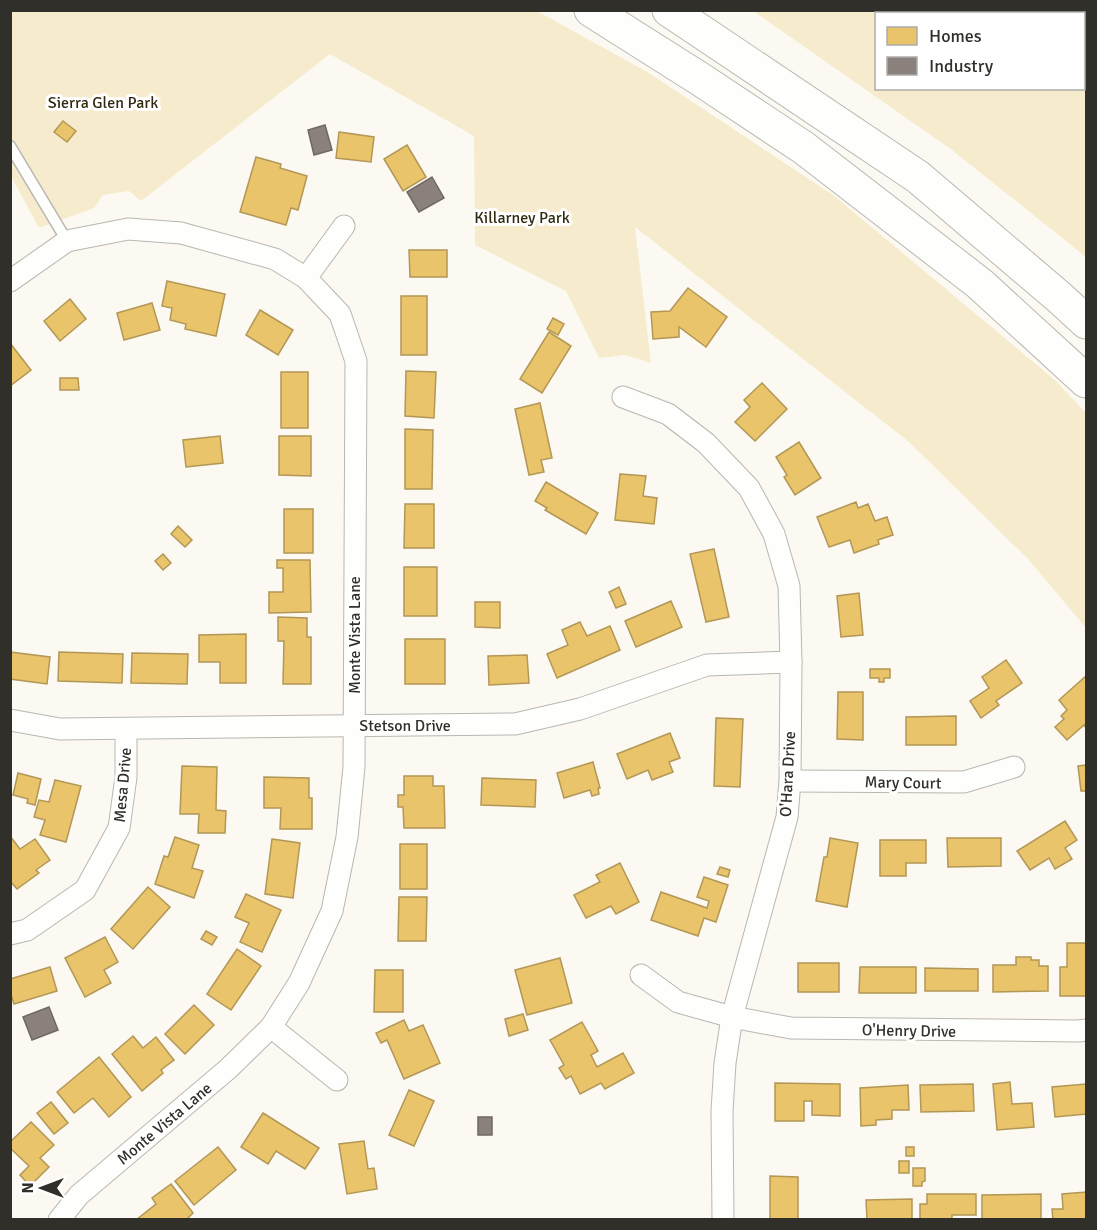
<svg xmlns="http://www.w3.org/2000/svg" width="1097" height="1230" viewBox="0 0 1097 1230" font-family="Signika,sans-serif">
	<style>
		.green { fill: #f6eccd }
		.homes { fill: #e9c46a; stroke: #b29756; stroke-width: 1.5 }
		.industry { fill: #8a817c; stroke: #6f6863; stroke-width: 1.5 }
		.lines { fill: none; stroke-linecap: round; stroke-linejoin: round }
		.service-casing { stroke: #b8b7b1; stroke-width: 13 }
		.minor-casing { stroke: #b8b7b1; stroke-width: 23 }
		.motorway-casing { stroke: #b8b7b1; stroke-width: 35 }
		.service { stroke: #fefefd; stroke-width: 10 }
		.minor { stroke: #fefefd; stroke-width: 21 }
		.motorway { stroke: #fefefd; stroke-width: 33 }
		.labels { text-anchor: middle; stroke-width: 6; stroke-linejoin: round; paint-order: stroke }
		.park-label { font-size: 16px; fill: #302910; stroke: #fff }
		.street-label { font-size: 16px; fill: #312f29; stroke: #fff }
	</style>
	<rect width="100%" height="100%" fill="#fbf9f1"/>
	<g class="green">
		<polygon points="10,11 537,11 649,73 833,195 1056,381 1086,413 1086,628 1029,560 909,442 635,227 651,363 625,355 599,358 566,291 475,245 474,136 330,54 141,201 129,191 103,195 94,208 39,228 11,176"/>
		<polygon points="753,11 1004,11 1008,13 876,14 876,88 1084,88 1084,76 1086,78 1086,257 952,150"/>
	</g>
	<g class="homes">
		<polygon points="63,121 76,131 67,142 54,132"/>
		<polygon points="339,132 374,137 371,162 336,158"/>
		<polygon points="407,145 426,177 403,191 384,159"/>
		<polygon points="256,157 281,164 280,168 307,176 298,210 291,208 286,225 240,212"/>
		<polygon points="409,250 447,250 447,277 410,277"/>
		<polygon points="167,281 225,294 216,336 185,329 186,324 170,320 172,308 162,306"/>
		<polygon points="688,288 727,317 706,347 679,327 679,337 653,339 651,312 670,311"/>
		<rect x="401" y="296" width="26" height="59"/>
		<polygon points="70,299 86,319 60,341 44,321"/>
		<polygon points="152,303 160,330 124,340 117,313"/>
		<polygon points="260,310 293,330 278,355 246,335"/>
		<polygon points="553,318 564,324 558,335 547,329"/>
		<polygon points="549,332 571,346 542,393 520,379"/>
		<polygon points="10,343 31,370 10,386"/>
		<polygon points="406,371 436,372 434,418 405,416"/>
		<rect x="281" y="372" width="27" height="56"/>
		<polygon points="60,378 78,378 79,390 60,390"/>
		<polygon points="762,383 787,409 755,441 735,422 750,407 744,400"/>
		<polygon points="540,403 552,458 541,460 544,472 529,475 515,409"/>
		<polygon points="405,429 433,430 432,489 405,489"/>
		<polygon points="220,436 223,463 186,467 183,440"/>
		<polygon points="279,436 311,436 311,476 279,475"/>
		<polygon points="799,442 821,478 795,495 784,477 787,475 776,457"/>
		<polygon points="620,474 646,476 643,496 657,498 654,524 615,520"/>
		<polygon points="546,482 598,513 586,534 545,510 547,508 535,501"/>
		<polygon points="856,502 858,508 868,504 875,521 887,517 893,535 878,540 879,544 854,553 850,540 829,547 817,517"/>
		<polygon points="405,504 434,504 434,548 404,548"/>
		<rect x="284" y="509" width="29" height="44"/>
		<polygon points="178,526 192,540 185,547 171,534"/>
		<polygon points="714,549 729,617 706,622 690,554"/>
		<polygon points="163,554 171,563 163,570 155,561"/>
		<polygon points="277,560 310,560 311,612 269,613 269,592 283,592 283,568 277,568"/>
		<rect x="404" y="567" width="33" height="49"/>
		<polygon points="619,587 626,604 616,608 609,592"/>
		<polygon points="859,593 863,635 841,637 837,596"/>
		<polygon points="671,601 682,627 636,647 625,621"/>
		<polygon points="475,602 500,602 500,628 475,627"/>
		<polygon points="278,617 307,618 307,637 311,637 311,684 283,684 284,641 278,641"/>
		<polygon points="580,622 587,636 610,626 620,650 557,678 547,654 568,645 562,630"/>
		<polygon points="246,634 246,683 220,683 220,662 199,662 199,635"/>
		<rect x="405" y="639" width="40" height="45"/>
		<polygon points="10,652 50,657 47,684 10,679"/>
		<polygon points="59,652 123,654 122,683 58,681"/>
		<polygon points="132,653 188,654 187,684 131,683"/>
		<polygon points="527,655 529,683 489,685 488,656"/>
		<polygon points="1006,660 1022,683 996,701 999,705 981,718 970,701 989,688 982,677"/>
		<polygon points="870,669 890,669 890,678 884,678 884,682 879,682 879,678 870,678"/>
		<polygon points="1086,676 1086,728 1084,725 1067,740 1055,727 1064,719 1061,716 1067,710 1059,700"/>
		<polygon points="838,692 863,692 863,740 837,739"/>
		<polygon points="956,716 956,745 906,745 906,717"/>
		<polygon points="716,718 743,719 740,787 714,786"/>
		<polygon points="670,733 680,758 669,762 673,772 652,780 648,770 627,779 617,754"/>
		<polygon points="593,762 600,788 598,788 599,794 592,796 590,790 564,798 557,773"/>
		<polygon points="1086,765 1086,791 1081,791 1078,766"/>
		<polygon points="182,766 217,767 216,810 226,811 225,833 198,833 199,814 180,814"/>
		<polygon points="18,773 41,779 35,805 27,803 28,799 13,795"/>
		<polygon points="404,776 433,776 433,786 444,786 445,828 404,828 403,807 398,807 398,795 404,795"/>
		<polygon points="264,777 309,778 309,798 312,798 312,829 280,829 281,808 264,808"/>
		<polygon points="482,778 536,780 535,807 481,805"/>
		<polygon points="55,780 81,786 66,842 40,835 45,820 34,817 39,800 49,802"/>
		<polygon points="1065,821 1077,840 1065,848 1072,859 1055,869 1049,858 1030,870 1017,851"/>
		<polygon points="10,836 20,849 35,839 50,860 36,870 39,873 17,889 10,881"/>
		<polygon points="175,837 199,845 192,868 203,871 194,898 155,884 164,856 168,857"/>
		<polygon points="830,838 858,843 847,907 816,901 824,857 827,857"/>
		<polygon points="947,838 1001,838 1001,866 948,867"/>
		<polygon points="272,839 300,843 293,898 265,894"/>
		<polygon points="880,840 926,840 926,863 906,863 906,876 880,876"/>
		<rect x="400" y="844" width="27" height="45"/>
		<polygon points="620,863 639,902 616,914 611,906 586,918 574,895 600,882 596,875"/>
		<polygon points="720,867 730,870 728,877 717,874"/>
		<polygon points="704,877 728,885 716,922 704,918 698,936 651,920 661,892 707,908 709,901 697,897"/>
		<polygon points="148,887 170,907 133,949 111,929"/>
		<polygon points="246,894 281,910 262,952 240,942 249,923 235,917"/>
		<polygon points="399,897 427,897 426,941 398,941"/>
		<polygon points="206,931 217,937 212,945 201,939"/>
		<polygon points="105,937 118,962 104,970 111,983 85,997 65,958"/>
		<polygon points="1067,943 1086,943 1086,996 1060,996 1060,967 1067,967"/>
		<polygon points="237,949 261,966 231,1010 207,994"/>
		<polygon points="1016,957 1031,957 1031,960 1039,960 1039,966 1048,966 1048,991 993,992 993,965 1016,965"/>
		<polygon points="560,958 572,1003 527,1015 515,970"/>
		<rect x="798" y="963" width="41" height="29"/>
		<polygon points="50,967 57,991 14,1004 10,991 10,979"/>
		<polygon points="860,967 916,967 916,993 859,993"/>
		<polygon points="925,968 978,969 978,991 925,991"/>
		<polygon points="375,970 403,970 403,1012 374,1012"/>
		<polygon points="194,1005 214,1025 185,1054 165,1034"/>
		<polygon points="523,1014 528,1030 509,1036 505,1019"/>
		<polygon points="404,1020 409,1031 423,1025 440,1063 404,1079 387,1040 381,1043 376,1033"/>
		<polygon points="582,1022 598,1051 591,1055 597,1067 623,1053 634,1073 605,1089 601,1083 580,1094 571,1076 566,1079 559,1068 564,1065 550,1040"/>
		<polygon points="133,1036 143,1048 156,1037 174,1060 161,1070 163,1073 142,1091 112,1054"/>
		<polygon points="99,1057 131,1097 109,1117 93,1098 74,1113 57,1092"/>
		<polygon points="1010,1082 1012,1104 1032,1103 1034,1127 997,1130 993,1084"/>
		<polygon points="775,1083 840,1084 840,1116 812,1115 812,1101 804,1101 804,1121 775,1121"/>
		<polygon points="973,1084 974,1111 921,1112 920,1085"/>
		<polygon points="1086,1084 1086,1114 1055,1117 1052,1087"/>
		<polygon points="908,1085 909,1110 892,1110 892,1119 876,1120 876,1125 861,1126 860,1088"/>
		<polygon points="409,1090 434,1101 414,1146 389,1135"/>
		<polygon points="51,1102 68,1123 54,1134 37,1113"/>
		<polygon points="263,1113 319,1148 305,1169 276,1151 268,1164 241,1147"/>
		<polygon points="31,1122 54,1145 40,1158 49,1167 30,1186 20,1175 29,1166 10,1148 10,1142"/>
		<polygon points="364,1141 368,1169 374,1168 377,1189 347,1194 339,1144"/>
		<polygon points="218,1147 236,1170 194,1205 175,1181"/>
		<rect x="906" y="1147" width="8" height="9"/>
		<rect x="899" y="1161" width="10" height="12"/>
		<polygon points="913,1168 925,1168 925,1181 922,1182 922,1186 913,1186"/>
		<polygon points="770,1176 798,1177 798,1220 770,1220"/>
		<polygon points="171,1184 193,1213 186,1220 136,1220 156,1204 152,1198"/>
		<polygon points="1086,1192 1086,1220 1053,1220 1052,1209 1063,1209 1062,1194"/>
		<polygon points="927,1194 976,1194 976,1215 952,1215 952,1220 920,1220 920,1204 927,1204"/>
		<polygon points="1041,1194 1041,1220 982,1220 982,1195"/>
		<polygon points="912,1199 912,1220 867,1220 866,1200"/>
	</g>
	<g class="industry">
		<polygon points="325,125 332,150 314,155 308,130"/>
		<polygon points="432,177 444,198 419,212 407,192"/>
		<polygon points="49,1007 58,1030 32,1040 23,1017"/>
		<rect x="478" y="1117" width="14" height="18"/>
	</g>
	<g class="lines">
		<g class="service-casing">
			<polyline id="service" points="10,146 67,241"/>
		</g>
		<g class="minor-casing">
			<g id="minor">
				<polyline points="306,278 344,226"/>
				<polyline points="10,281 67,241 128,229 181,233 275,259 306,278 340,314 356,361 354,767 347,837 332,911 299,983 271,1027 228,1069 79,1195 59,1220"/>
				<polyline points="623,397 668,414 706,443 749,488 774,534 789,586 791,662 790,781 787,817 732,1017 725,1063 722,1111 723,1220"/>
				<polyline points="10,720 60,729 515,724 580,709 707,665 791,662"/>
				<polyline points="790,781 964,782 1014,767"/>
				<polyline points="10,934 27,930 85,890 119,828 126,777 126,729"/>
				<polyline points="641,975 678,1002 732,1017 791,1028 1078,1031 1086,1030"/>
				<polyline points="271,1027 337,1080"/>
			</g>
		</g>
		<g class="motorway-casing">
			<g id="motorway">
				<polyline points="591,10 700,79 804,148 980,284 1086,381"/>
				<polyline points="669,10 918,177 1060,298 1086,322"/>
			</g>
		</g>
		<use href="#service" class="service"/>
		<use href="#minor" class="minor"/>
		<use href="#motorway" class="motorway"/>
	</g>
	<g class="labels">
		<g class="park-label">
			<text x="103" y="108">Sierra Glen Park</text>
			<text x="522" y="223">Killarney Park</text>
		</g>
		<g class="street-label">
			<text transform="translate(354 635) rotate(-90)" y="6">Monte Vista Lane</text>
			<text x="405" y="731">Stetson Drive</text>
			<text transform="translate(787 774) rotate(-87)" y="6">O'Hara Drive</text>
			<text transform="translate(903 782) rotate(1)" y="6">Mary Court</text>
			<text transform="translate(122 785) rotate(-85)" y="6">Mesa Drive</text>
			<text transform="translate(909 1030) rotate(1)" y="6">O'Henry Drive</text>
			<text transform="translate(164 1123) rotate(-40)" y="6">Monte Vista Lane</text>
		</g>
	</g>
	<rect width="1097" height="1230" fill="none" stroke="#312f29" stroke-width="24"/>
	<rect x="875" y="12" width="210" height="78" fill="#ffffff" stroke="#adaca9" stroke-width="1.5"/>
	<rect x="887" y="27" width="30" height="18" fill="#e9c46a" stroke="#adaca9" stroke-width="1.5"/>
	<text x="929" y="42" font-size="18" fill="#312f29">Homes</text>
	<rect x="887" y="57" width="30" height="18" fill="#8a817c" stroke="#adaca9" stroke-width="1.5"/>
	<text x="929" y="72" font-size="18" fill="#312f29">Industry</text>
	<g transform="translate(42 1188) rotate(270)" stroke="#ffffff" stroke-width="4.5" paint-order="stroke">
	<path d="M0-4.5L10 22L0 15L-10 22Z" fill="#312f29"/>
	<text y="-9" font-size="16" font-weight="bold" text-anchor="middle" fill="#312f29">N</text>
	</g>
</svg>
